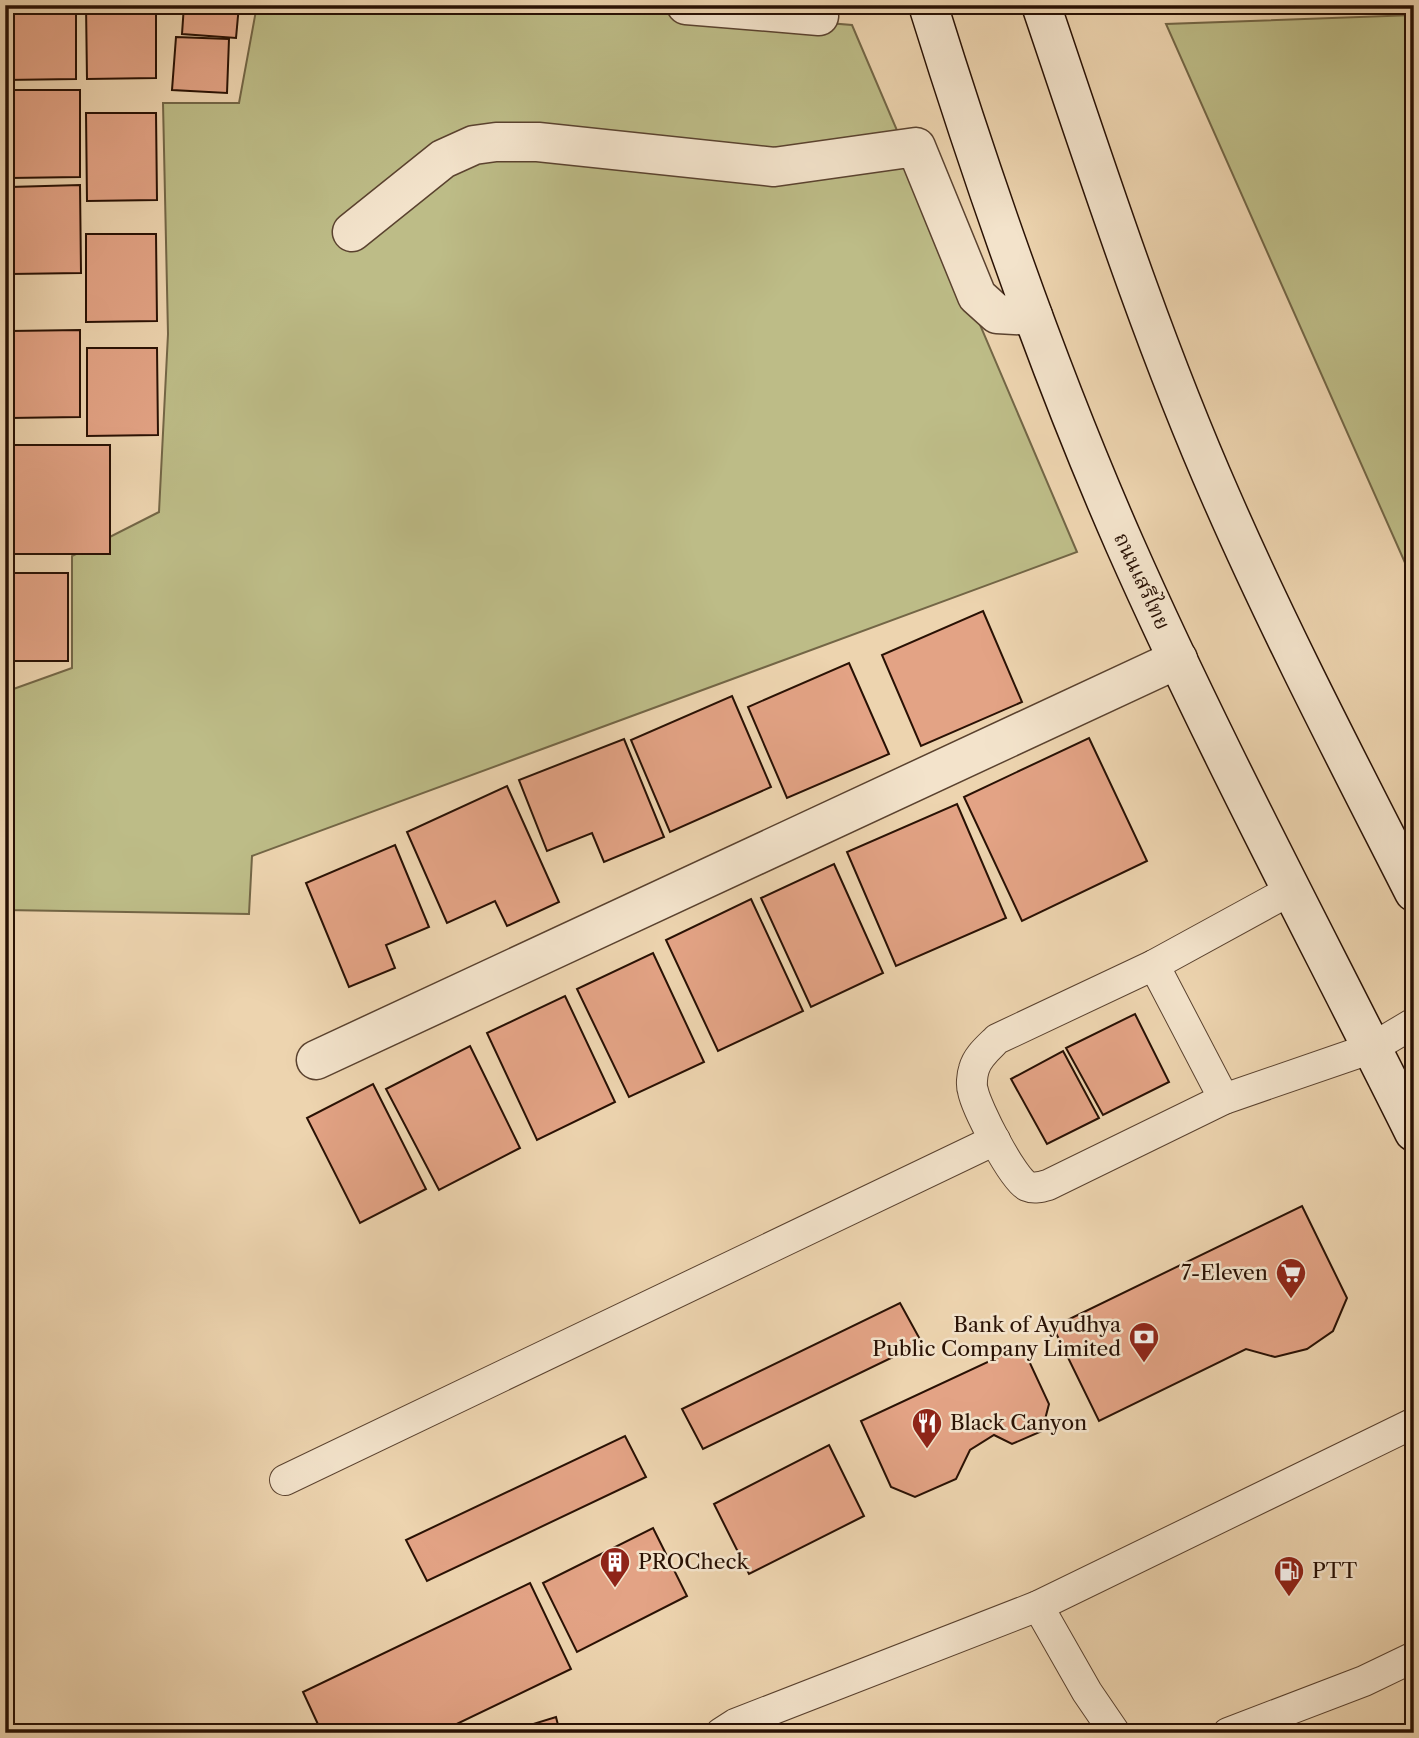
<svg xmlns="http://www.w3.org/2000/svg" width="1419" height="1738" viewBox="0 0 1419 1738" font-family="'Libre Caslon Text','Noto Serif Thai',serif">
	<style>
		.green { fill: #bdbc87; stroke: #736646; stroke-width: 2 }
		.building { fill: #e3a385; stroke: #291104; stroke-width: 2 }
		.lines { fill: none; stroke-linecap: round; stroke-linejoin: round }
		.service-casing { stroke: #5a422f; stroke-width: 32 }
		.minor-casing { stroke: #5a422f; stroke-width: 41 }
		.secondary-casing { stroke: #291104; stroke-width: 41 }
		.service { stroke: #f3e3cb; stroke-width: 30 }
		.minor { stroke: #f3e3cb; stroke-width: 38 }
		.secondary { stroke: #f3e3cb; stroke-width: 38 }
		.labels { text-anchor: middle; stroke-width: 5; stroke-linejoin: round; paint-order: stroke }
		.street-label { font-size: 21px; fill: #291104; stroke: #f3e3cb }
		.poi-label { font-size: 21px; fill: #291104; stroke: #f3e3cb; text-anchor: start }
	</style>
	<rect width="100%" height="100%" fill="#edd4af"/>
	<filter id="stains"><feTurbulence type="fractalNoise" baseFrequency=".00286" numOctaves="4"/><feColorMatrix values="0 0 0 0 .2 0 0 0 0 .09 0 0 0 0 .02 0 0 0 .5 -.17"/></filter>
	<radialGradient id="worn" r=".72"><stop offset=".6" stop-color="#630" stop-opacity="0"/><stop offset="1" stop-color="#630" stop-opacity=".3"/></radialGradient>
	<g class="green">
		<polygon points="257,5 608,5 852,25 1077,552 252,856 249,914 5,910 5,692 72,668 72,556 159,512 168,334 163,103 239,103"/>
		<polygon points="1414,15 1414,583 1166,24"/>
	</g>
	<g class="building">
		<polygon points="5,5 76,5 76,79 5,80"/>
		<polygon points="86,5 156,5 156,78 87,79"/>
		<polygon points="184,5 239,5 236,38 182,34"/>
		<polygon points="176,37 229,39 227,93 172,90"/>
		<polygon points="10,90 80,90 80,177 10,178"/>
		<polygon points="86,113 156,113 157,200 87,201"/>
		<polygon points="80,185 81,273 11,274 10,187"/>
		<polygon points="86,234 156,234 157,321 86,322"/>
		<polygon points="80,330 80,417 10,418 10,331"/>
		<polygon points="87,348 157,348 158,435 87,436"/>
		<polygon points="10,445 110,445 110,554 9,554"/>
		<rect x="5" y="573" width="63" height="88"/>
		<polygon points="983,611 1022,702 921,746 882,655"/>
		<polygon points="849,663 889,754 787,798 748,707"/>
		<polygon points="732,696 771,787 670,832 631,740"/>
		<polygon points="1089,738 1147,861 1022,921 964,797"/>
		<polygon points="624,739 664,837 604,862 592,833 547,851 519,780"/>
		<polygon points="507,786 559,902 507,926 495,901 447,923 407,832"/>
		<polygon points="957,804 1006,918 896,966 847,852"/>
		<polygon points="395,845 429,927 386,945 395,968 349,987 306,883"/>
		<polygon points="834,864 883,973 811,1007 761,898"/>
		<polygon points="751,899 803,1011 718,1051 666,940"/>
		<polygon points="653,953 704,1062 629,1097 577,989"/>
		<polygon points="565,996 615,1102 537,1140 487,1033"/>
		<polygon points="1135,1014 1169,1082 1103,1115 1066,1048"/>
		<polygon points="470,1046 520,1148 439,1190 386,1089"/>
		<polygon points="1063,1051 1099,1118 1047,1144 1011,1079"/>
		<polygon points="373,1084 426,1189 360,1223 307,1118"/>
		<polygon points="1302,1206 1347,1298 1333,1331 1307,1349 1275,1357 1246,1349 1099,1421 1053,1327"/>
		<polygon points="900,1303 922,1343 703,1449 682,1409"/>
		<polygon points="1022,1346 1049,1404 1042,1431 1012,1444 994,1435 970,1450 956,1479 915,1497 891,1487 861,1421"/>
		<polygon points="625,1436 646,1477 427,1581 406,1540"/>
		<polygon points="829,1445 864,1516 749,1574 714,1504"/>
		<polygon points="653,1528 687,1596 577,1652 543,1583"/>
		<polygon points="530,1583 571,1669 438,1733 322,1733 303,1692"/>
		<polygon points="556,1717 560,1733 504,1733"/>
	</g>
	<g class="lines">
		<g class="service-casing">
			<g id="service">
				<path d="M1291,890L1154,965L997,1039C988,1048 977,1057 974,1069C972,1075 971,1086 973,1091C976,1107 1013,1180 1027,1186C1034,1189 1041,1187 1048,1185L1224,1099L1372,1048L1414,1023"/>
				<polyline points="1154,965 1224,1099"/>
				<polyline points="285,1480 995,1140"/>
				<polyline points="1038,1606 1087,1692 1115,1733"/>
				<polyline points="721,1733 735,1724 1038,1606 1414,1423"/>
				<polyline points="1228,1733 1364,1681 1414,1657"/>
			</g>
		</g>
		<g class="minor-casing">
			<g id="minor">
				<polyline points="686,5 819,16 816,5"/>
				<polyline points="352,232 443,159 474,145 496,142 538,142 774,167 916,147 977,296 997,314 1033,316"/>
				<polyline points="316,1060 1178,659"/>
			</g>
		</g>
		<g class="secondary-casing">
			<g id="secondary">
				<path d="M928,5C985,188 1048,370 1125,545C1213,744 1317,937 1414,1132"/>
				<path d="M1041,5C1097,170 1151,338 1221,497C1280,632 1348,762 1414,892"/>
			</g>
		</g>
		<use href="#service" class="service"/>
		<use href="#minor" class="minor"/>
		<use href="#secondary" class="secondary"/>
	</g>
	<defs>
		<g id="supermarket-pin" transform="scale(1.575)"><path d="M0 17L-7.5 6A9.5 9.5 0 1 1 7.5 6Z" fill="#8f2418" stroke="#f3e3cb"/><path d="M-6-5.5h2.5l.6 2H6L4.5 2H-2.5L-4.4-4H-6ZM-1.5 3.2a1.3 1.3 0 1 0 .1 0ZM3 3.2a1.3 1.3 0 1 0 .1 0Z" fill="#fff"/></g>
		<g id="bank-pin" transform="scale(1.575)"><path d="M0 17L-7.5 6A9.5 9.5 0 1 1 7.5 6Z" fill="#8f2418" stroke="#f3e3cb"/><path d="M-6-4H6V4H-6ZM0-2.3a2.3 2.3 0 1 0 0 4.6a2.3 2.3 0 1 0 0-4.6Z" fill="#fff"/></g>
		<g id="restaurant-pin" transform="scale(1.575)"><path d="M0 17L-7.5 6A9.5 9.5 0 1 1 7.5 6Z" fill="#8f2418" stroke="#f3e3cb"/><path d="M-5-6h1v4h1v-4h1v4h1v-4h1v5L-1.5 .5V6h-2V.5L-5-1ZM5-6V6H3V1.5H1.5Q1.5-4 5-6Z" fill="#fff"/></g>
		<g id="building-pin" transform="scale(1.575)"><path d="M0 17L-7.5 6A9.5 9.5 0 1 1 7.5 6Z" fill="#8f2418" stroke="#f3e3cb"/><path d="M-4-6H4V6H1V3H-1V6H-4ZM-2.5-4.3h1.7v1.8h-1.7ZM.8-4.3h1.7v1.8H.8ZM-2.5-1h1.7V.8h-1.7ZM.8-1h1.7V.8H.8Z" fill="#fff"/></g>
		<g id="fuel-pin" transform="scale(1.575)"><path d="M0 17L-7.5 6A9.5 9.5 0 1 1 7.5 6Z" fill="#8f2418" stroke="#f3e3cb"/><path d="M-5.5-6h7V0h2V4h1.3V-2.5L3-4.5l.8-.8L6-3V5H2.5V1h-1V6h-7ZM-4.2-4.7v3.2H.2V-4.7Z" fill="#fff"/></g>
	</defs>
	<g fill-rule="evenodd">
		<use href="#supermarket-pin" x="1291" y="1273"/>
		<use href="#bank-pin" x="1144" y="1337"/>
		<use href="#restaurant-pin" x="927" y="1423"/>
		<use href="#building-pin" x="615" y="1562"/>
		<use href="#fuel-pin" x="1289" y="1571"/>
	</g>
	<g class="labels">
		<g class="street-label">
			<text transform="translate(1142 581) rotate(65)" y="7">ถนนเสรีไทย</text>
		</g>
		<g class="poi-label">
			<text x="1268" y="1280" text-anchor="end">7-Eleven</text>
			<text x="1121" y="1332" text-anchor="end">Bank of Ayudhya<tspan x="1121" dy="24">Public Company Limited</tspan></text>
			<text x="950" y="1430">Black Canyon</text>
			<text x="638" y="1569">PROCheck</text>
			<text x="1312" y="1578">PTT</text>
		</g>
	</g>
	<rect width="1419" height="1738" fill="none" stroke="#edd4af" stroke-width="28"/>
	<rect x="7" y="7" width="1405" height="1724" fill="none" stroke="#291104" stroke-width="3.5"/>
	<rect x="14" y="14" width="1391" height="1710" fill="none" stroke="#291104" stroke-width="2"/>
	<rect width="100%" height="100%" filter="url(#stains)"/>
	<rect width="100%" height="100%" fill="url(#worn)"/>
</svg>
